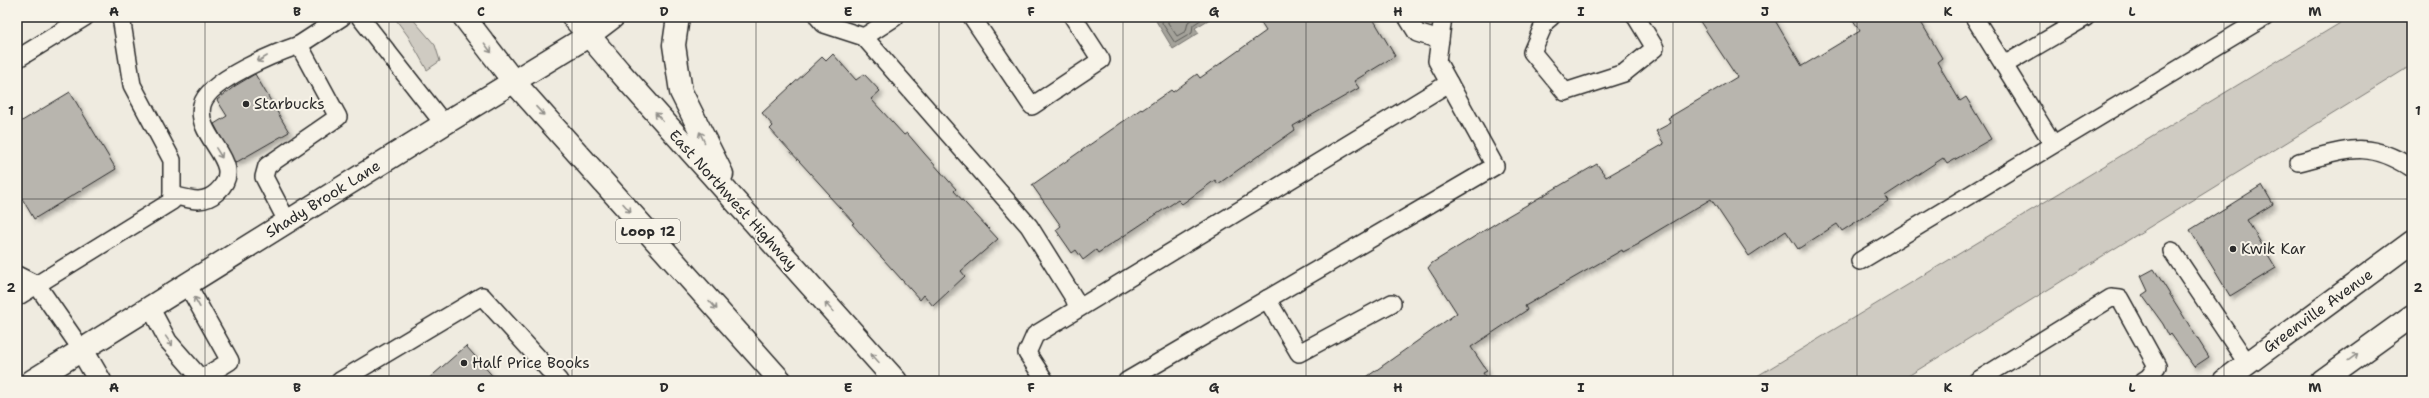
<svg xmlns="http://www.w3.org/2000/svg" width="2429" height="398" viewBox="0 0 2429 398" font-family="'Shantell Sans',sans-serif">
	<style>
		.grass { fill: #cfcbc2; stroke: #7d7b76 }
		.water { fill: #a4a29a; stroke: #74726e }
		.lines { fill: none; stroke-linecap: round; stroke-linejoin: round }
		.shore { stroke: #5b5b57; stroke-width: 1 }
		.building { fill: #b8b5ae; stroke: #2b2b2b; filter: url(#shadow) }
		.lane-casing { stroke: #2b2b2b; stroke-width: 20 }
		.street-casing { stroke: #2b2b2b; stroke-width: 25 }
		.secondary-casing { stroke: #2b2b2b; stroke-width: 25 }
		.primary-casing { stroke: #2b2b2b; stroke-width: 25 }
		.lane { stroke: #f7f3e8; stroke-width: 17 }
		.street { stroke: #f7f3e8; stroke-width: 22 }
		.secondary { stroke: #f7f3e8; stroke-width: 22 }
		.primary { stroke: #f7f3e8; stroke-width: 22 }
		.oneway { stroke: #918f8a }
		.grid { fill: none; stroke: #2b2b2b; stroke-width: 1; stroke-opacity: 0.55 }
		.poi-dot { fill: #2b2b2b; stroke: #f7f3e8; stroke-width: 1.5 }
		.labels { text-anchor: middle; stroke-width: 4; stroke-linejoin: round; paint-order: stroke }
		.shield { fill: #f7f3e8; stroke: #686764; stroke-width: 1 }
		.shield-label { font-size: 14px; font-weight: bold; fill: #2b2b2b }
		.poi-label { font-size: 15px; fill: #2b2b2b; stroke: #f7f3e8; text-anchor: start }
		.street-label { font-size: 15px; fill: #2b2b2b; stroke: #f7f3e8 }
		.neatline { fill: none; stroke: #2b2b2b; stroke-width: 1.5 }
		.grid-label { font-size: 13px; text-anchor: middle; font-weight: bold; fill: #2b2b2b }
	</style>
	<defs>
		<filter id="shadow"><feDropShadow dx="3.5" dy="3.5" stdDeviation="2" flood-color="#0004"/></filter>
	</defs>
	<rect width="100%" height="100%" fill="#efebe0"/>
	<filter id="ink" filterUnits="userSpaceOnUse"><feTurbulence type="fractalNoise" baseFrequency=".025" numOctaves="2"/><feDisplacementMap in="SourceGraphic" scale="8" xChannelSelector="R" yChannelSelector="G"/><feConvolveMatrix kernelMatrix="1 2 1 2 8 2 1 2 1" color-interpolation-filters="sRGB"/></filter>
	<g filter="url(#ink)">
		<g class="grass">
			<polygon points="394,17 411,17 435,45 440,61 427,70 408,36"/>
			<polygon points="2350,17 2412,17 2412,65 1900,381 1749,381"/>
		</g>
		<polygon class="water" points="1162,17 1213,17 1195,28 1199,33 1173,49 1156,21"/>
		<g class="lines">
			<g class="shore">
				<polyline points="1163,17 1162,23 1175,43 1192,33 1193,25 1205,17"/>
				<polyline points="1168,17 1168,23 1177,36 1186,31 1188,22 1195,17"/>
			</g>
		</g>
		<g class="building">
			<polygon points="1257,17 1372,17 1395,56 1354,81 1359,88 1293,126 1295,130 1218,184 1215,180 1182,204 1178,200 1098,253 1096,250 1083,260 1076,250 1072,253 1056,230 1061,226 1032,185 1141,109 1142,110 1171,90 1173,92 1197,74 1200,78 1266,31"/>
			<polygon points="1697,17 1773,17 1802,66 1860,31 1851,17 1918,17 1942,58 1937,62 1960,101 1966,97 1991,139 1947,164 1943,158 1885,196 1888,201 1842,231 1837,224 1798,249 1786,231 1749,256 1711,199 1639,242 1639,244 1623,252 1622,250 1525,306 1527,310 1471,347 1487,371 1483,373 1488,381 1361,381 1457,313 1428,268 1432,263 1501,220 1597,164 1606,177 1664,144 1656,131 1671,123 1668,118 1737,77"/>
			<polygon points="833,54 856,80 864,74 880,91 871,99 904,135 907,133 924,153 956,189 954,191 998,239 961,271 965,276 933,306 924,295 920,300 874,249 852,224 854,223 828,195 829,194 770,129 773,126 762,113 822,57 826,61"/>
			<polygon points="255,74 289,132 235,163 214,124 227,116 217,100 235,86"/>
			<polygon points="70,92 116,169 34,219 17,190 17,124"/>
			<polygon points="2262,185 2273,204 2247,220 2276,268 2230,296 2190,230"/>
			<polygon points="2154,269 2209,357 2194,367 2171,334 2169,336 2163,324 2142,295 2148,291 2141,276"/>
			<polygon points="466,346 497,381 426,381"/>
		</g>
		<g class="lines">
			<g class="lane-casing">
				<g id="lane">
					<polyline points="360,17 444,124"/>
					<polyline points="818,17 824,24 864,37 1029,226 1074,298 1078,308"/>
					<polyline points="972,17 1032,106 1101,60 1073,17"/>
					<polyline points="1407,17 1417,33 1440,40"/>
					<polyline points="1551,17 1545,22 1532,52 1565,92 1624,73 1655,48 1636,17"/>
					<polyline points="1974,17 2053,144"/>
					<polyline points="864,37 895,17"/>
					<polyline points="17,59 85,17"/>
					<polyline points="2004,65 2086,17"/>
					<path d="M2299,162C2347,150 2367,139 2412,168"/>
					<path d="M172,195C189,199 203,205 217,192C249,163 194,139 202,105C208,80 276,53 299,45"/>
					<polyline points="287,221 264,177 267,166 338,117 299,45 342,17"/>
					<polyline points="2172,251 2247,363"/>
					<polyline points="1860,261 2265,17"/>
					<polyline points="17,275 37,285 82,350"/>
					<polyline points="187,284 230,361 201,379"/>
					<polyline points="17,297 172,201 172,160 132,85 121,17"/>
					<polyline points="1267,299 1299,353 1392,303"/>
					<polyline points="150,307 168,341 203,381"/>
					<polyline points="340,381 482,296 559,381"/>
					<polyline points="1045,381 1027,353 1035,335 1449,83"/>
					<polyline points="1127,381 1495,166 1437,61 1443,17"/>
					<polyline points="1977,381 2111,298 2120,299 2157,366 2149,377 2143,381"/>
				</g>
			</g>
			<g class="street-casing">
				<polyline id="street" points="82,350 100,381"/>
			</g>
			<g class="secondary-casing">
				<g id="secondary">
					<polyline points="32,381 444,124 588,36 613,17"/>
					<polyline points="2224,381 2412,242"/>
					<polyline points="2322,381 2412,316"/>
				</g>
			</g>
			<g class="primary-casing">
				<g id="primary">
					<polyline points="464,17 514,82 781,381"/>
					<polyline points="573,17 619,71 896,381"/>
					<polyline points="678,17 674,45 681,92 722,174"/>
				</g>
			</g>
			<use href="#lane" class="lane"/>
			<use href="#street" class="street"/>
			<use href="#secondary" class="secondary"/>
			<use href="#primary" class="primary"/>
		</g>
		<defs><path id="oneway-shaft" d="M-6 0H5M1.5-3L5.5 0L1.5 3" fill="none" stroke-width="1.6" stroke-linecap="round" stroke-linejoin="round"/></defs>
		<g class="oneway">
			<use href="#oneway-shaft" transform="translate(488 48) rotate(53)"/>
			<use href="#oneway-shaft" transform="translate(262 59) rotate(150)"/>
			<use href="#oneway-shaft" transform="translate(540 111) rotate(47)"/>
			<use href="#oneway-shaft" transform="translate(659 117) rotate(-132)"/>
			<use href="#oneway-shaft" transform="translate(702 137) rotate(-115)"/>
			<use href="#oneway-shaft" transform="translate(219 153) rotate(58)"/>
			<use href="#oneway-shaft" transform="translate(627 208) rotate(48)"/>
			<use href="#oneway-shaft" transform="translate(197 302) rotate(-119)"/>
			<use href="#oneway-shaft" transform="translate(713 305) rotate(48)"/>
			<use href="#oneway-shaft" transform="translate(829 307) rotate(-132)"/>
			<use href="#oneway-shaft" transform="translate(169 341) rotate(55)"/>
			<use href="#oneway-shaft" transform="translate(2353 357) rotate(-36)"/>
			<use href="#oneway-shaft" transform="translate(875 358) rotate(-132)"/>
		</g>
	</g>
	<path class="grid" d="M205,17V381M389,17V381M572,17V381M756,17V381M939,17V381M1123,17V381M1306,17V381M1490,17V381M1673,17V381M1857,17V381M2040,17V381M2224,17V381M17,199H2412"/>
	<g class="poi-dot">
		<circle cx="246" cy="104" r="4"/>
		<circle cx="2233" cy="249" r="4"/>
		<circle cx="464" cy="363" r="4"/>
	</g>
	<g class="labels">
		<rect class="shield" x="616" y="219" width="64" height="24" rx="3"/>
		<g class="shield-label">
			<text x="648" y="236">Loop 12</text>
		</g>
		<g class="poi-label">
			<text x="254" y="109">Starbucks</text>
			<text x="2241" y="254">Kwik Kar</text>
			<text x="472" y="368">Half Price Books</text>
		</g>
		<g class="street-label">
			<text transform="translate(323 199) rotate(-32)" y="5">Shady Brook Lane</text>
			<text transform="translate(733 200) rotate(48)" y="5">East Northwest Highway</text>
			<text transform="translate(2318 311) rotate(-36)" y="5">Greenville Avenue</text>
		</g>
	</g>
	<rect width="2429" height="398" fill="none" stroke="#f7f3e8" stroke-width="44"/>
	<rect x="22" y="22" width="2385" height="354" class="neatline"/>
	<g class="grid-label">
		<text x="114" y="16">A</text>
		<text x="297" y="16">B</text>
		<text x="481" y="16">C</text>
		<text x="664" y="16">D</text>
		<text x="848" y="16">E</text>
		<text x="1031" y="16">F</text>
		<text x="1214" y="16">G</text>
		<text x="1398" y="16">H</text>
		<text x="1581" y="16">I</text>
		<text x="1765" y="16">J</text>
		<text x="1948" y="16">K</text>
		<text x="2132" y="16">L</text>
		<text x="2315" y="16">M</text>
		<text x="11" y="115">1</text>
		<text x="2418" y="115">1</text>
		<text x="11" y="292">2</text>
		<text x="2418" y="292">2</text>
		<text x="114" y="392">A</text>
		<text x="297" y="392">B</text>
		<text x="481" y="392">C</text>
		<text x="664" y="392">D</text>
		<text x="848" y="392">E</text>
		<text x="1031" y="392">F</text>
		<text x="1214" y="392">G</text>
		<text x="1398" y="392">H</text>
		<text x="1581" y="392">I</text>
		<text x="1765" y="392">J</text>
		<text x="1948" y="392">K</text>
		<text x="2132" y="392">L</text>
		<text x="2315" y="392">M</text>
	</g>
</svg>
